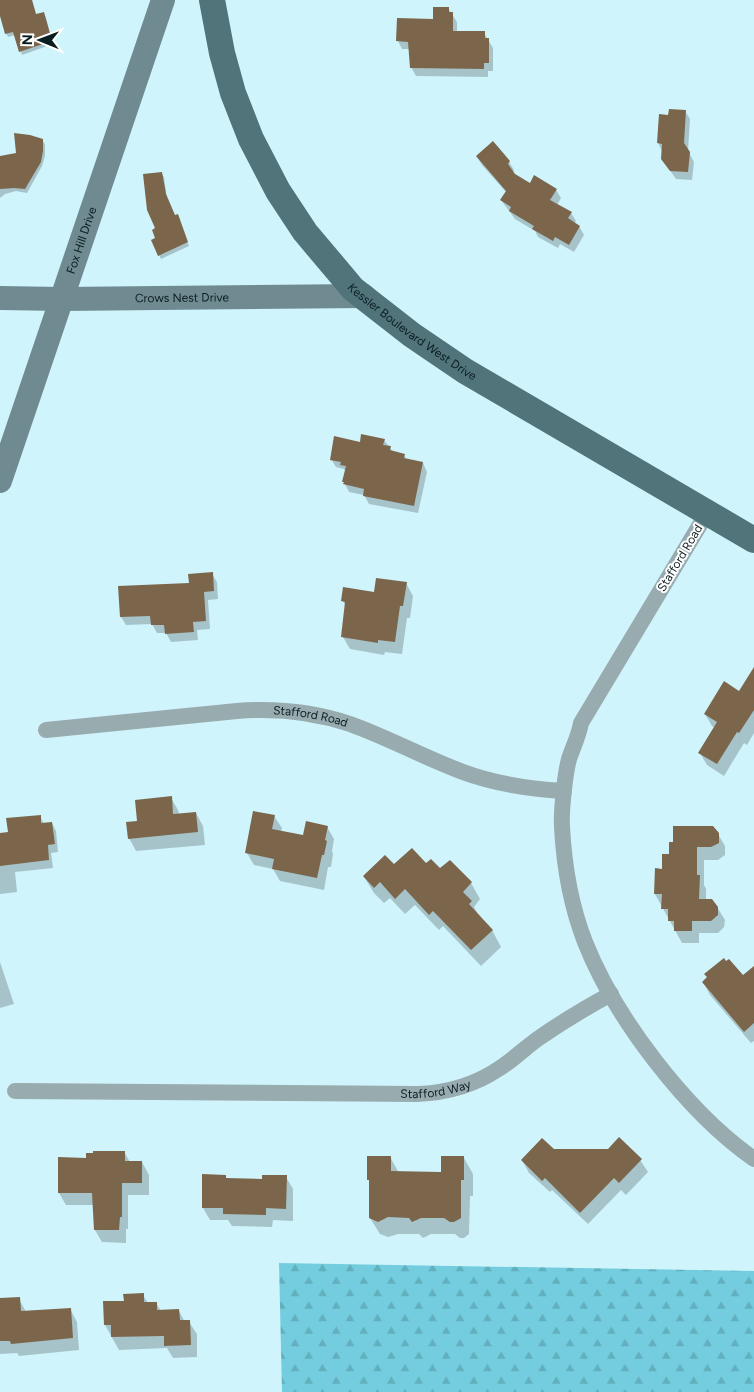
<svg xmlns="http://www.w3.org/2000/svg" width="754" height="1392" viewBox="0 0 754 1392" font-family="Figtree,sans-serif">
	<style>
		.forest { fill: url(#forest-firs) }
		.shadow { fill: #0003 }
		.building { fill: #7b664b }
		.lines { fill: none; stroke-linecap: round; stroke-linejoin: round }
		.street { stroke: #98abaf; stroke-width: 16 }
		.secondary { stroke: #6f8b91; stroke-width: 24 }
		.primary { stroke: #51747b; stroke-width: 26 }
		.labels { text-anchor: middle; stroke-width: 4; stroke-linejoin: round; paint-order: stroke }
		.street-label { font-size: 12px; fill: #0b1d20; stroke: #fff }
	</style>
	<defs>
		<pattern id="forest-firs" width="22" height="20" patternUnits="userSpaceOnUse" patternTransform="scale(1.25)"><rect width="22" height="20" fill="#73cdde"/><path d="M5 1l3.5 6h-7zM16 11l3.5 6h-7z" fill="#62b0be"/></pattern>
	</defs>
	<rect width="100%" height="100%" fill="#d0f4fc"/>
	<polygon class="forest" points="279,1263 754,1271 754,1392 282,1392"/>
	<g class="shadow">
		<polygon points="0,0 32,0 36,15 44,14 46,18 53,44 22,55 15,35 8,37 6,33 0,11"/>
		<polygon points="448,8 457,22 457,33 484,33 493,48 493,71 488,71 488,77 416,76 411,67 410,49 402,49 398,41 398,20 434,20"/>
		<polygon points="685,111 690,119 688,151 694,162 692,180 676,179 662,159 662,151 658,143 669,116"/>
		<polygon points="42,140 45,144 45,156 42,166 27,193 16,191 5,194 0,198 0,157 17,154"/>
		<polygon points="477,157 509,162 514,170 513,173 530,184 556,190 561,198 557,205 571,213 576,221 574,224 579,226 584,235 574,252 560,244 558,248 538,237 535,231 515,219 501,200 506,192 482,165"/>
		<polygon points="161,173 164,177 167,199 175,217 179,219 189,246 161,259 159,255 156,229"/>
		<polygon points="384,440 393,452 404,455 407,460 423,463 427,472 418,513 369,504 364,495 349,492 344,482 346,472 344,469 336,467 331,459 361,443"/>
		<polygon points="212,574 217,582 218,599 208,600 210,629 197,630 198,640 171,642 166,633 157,633 152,624 126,625 121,617"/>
		<polygon points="406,583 413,596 410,618 407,618 402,654 385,652 384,655 350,649 343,637 346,606 343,601"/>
		<polygon points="754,677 754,733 747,745 744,743 724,776 707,765 700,753 715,728 712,726 705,714 740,693"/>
		<polygon points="171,798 178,810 179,815 196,813 203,826 205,845 136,851 129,838 138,822"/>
		<polygon points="40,816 44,824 52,823 56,831 58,852 51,853 53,868 15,872 17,892 0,894 0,834 9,833"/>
		<polygon points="274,816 282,828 281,832 304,837 327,827 334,839 332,851 333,854 331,867 328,867 324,890 280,881 273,869 254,865 247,853"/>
		<polygon points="718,834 725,846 725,855 718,860 704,860 704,885 706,889 706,901 717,907 725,920 724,927 718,933 699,933 699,943 682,943 655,894 663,870 670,855"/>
		<polygon points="426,865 471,883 480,899 474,907 480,918 492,930 501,947 481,966 443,926 439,930 415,905 405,914 390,898 384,903 374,893 364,877 394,866"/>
		<polygon points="0,962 14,1004 0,1008"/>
		<polygon points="754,975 754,1041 751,1043 710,995 703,982 708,978"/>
		<polygon points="124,1152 130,1162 142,1162 149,1175 149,1195 128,1195 128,1229 126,1229 126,1243 102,1242 95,1230 94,1205 66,1205 59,1193 87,1159"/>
		<polygon points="390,1157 399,1173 442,1174 464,1158 473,1174 473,1196 470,1196 469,1234 464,1238 460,1238 455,1234 431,1234 423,1238 419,1234 398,1234 388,1237 380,1234 370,1218 371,1184 368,1179"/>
		<polygon points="522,1160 640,1160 648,1172 626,1195 621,1190 588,1224 552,1190 550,1192 529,1173"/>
		<polygon points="225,1176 228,1180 264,1180 286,1177 293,1189 293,1221 273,1220 272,1227 232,1226 228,1220 210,1220 203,1208"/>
		<polygon points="143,1295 148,1303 156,1303 161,1311 179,1311 185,1322 189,1322 197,1334 197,1357 173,1358 167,1348 119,1350 105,1325 125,1302"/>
		<polygon points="19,1299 26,1312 70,1309 77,1322 79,1350 19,1356 17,1353 0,1354 0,1300"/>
	</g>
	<g class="building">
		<polygon points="0,0 32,0 36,14 44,12 52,41 19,52 13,32 5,34 0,16"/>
		<polygon points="433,7 449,7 449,12 453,12 453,31 485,31 485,38 489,38 489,63 484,63 484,69 410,68 408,42 396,41 397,18 433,19"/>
		<polygon points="669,109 686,110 684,143 690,152 688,172 670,171 661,159 662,144 657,143 659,114 668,115"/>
		<polygon points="14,133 30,135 43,139 43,151 41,162 25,189 14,188 0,189 0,156 16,153"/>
		<polygon points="493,141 510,161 508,164 515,174 530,183 534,175 557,189 550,200 572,212 568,218 580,226 569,245 555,237 553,241 532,229 534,226 509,211 511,207 500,200 506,191 476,156"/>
		<polygon points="162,172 166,194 175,215 178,214 188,242 158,256 151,240 155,238 152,230 155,228 147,210 143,174"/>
		<polygon points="361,434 385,439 383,445 391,446 390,450 405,454 404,458 423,462 414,506 363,496 364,489 343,484 344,482 342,482 346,466 340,465 341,462 330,460 334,436 360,442"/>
		<polygon points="213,572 214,591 204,592 206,621 193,622 194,632 165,634 164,625 151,625 150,616 120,617 118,586 189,583 188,574"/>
		<polygon points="376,578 407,582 403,606 400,606 395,642 378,640 378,643 341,637 345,602 341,601 343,587 374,592"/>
		<polygon points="754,667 754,710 739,733 737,732 717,764 698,753 717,722 704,714 724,681 739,691"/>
		<polygon points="172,796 173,814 196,812 198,832 128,839 126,822 137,821 135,800"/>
		<polygon points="253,811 275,815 272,829 303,835 306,821 328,826 325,840 327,841 324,855 322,855 317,878 272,869 274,859 245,853"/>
		<polygon points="41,815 41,823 52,822 55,844 48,845 49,860 0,866 0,833 8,832 6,818"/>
		<polygon points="673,826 713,826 719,833 719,843 711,847 697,847 697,875 700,875 699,899 712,899 718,907 718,915 711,921 692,921 692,931 674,931 674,921 668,921 668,909 661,909 662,894 654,894 655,868 662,869 662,854 669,854 669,842 673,842"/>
		<polygon points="412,848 426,863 431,859 440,868 450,860 472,882 463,892 472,901 469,904 493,930 471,950 433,911 429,915 405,889 395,899 380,882 374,888 363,876 385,855 394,864"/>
		<polygon points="724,958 726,961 729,959 743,975 754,966 754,1023 744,1032 702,982 707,977 704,974"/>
		<polygon points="619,1137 642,1159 619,1183 614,1178 580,1213 545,1178 542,1181 521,1160 542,1138 554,1149 608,1149"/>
		<polygon points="93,1151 125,1151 125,1161 142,1161 142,1183 122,1183 122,1217 120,1217 119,1230 94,1230 92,1193 58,1193 58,1157 86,1158 86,1153 93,1153"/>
		<polygon points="367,1156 391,1156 391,1171 441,1172 441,1156 464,1156 464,1180 461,1180 461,1218 454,1222 450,1222 444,1218 421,1218 412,1222 409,1218 388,1217 378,1222 369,1218 369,1180 367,1180"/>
		<polygon points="202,1174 226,1175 226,1178 262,1179 262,1175 287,1175 286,1209 266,1208 266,1215 223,1214 223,1208 202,1208"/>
		<polygon points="144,1293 144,1302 157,1302 157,1310 179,1309 180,1320 190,1320 191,1345 164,1346 164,1336 111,1337 111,1325 104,1325 103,1301 124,1301 123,1294"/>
		<polygon points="20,1297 21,1311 71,1308 73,1338 11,1344 10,1341 0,1341 0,1298"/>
	</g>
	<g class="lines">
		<g class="street">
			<path d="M707,513L581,723C579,735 573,747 569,759C565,774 561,811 562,827C564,865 571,906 585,942C615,1018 687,1112 754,1159"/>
			<path id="s1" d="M46,730L237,711C275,708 314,712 350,724C389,738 425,758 463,772C495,784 531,789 564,791"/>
			<path id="s2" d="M15,1091L417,1094C447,1093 475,1085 500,1068C514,1059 526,1047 539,1038C562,1022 587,1007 611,994"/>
		</g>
		<g class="secondary">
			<path id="s3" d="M0,298L62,299L364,296"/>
			<path id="s4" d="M0,481L163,0"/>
		</g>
		<path class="primary" id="s5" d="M212,0L222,53L233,93L251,139L278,191L305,232L353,289L412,335L465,371L754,540"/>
	</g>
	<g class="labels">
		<g class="street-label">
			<text dy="4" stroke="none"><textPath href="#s4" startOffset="254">Fox Hill Drive</textPath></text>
			<text dy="4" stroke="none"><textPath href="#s3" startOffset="182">Crows Nest Drive</textPath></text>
			<text dy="4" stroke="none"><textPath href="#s5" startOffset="400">Kessler Boulevard West Drive</textPath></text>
			<text transform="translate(680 558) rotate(-59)" y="4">Stafford Road</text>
			<text dy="4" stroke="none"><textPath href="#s1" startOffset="266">Stafford Road</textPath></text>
			<text dy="4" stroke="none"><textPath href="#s2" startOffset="421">Stafford Way</textPath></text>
		</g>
	</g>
	<g transform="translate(40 40) rotate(271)" stroke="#ffffff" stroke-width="4" paint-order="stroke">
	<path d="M0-4L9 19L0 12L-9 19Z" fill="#0b1d20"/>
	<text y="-8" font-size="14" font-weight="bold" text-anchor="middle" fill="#0b1d20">N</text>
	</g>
</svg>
